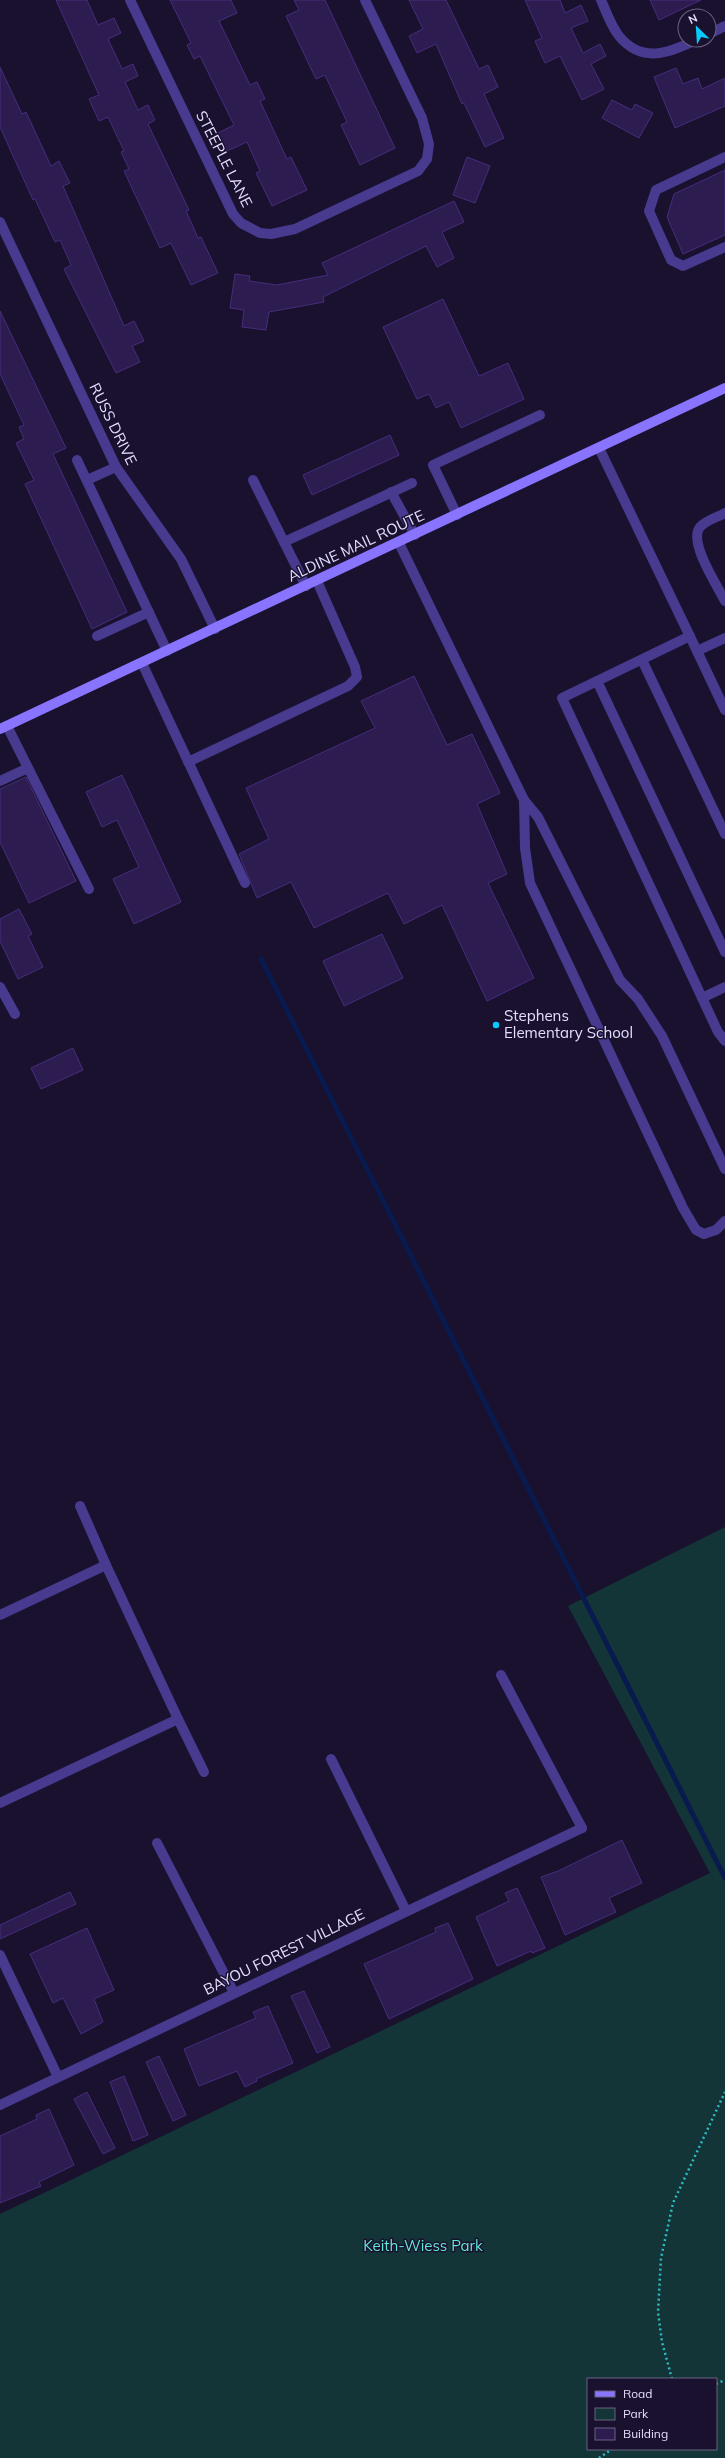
<svg xmlns="http://www.w3.org/2000/svg" width="725" height="2458" viewBox="0 0 725 2458" font-family="Mulish,sans-serif">
	<style>
		.green { fill: #133538; fill-rule: evenodd }
		.lines { fill: none; stroke-linecap: round; stroke-linejoin: round }
		.stream { stroke: #091a4f; stroke-width: 5 }
		.building { fill: #2c1c50; stroke: #462d7d }
		.path { stroke: #2bbcc5; stroke-width: 2.5; stroke-dasharray: 2 3; stroke-linecap: butt }
		.lane { stroke: #473a8f; stroke-width: 10 }
		.street { stroke: #473a8f; stroke-width: 10 }
		.secondary { stroke: #8874ff; stroke-width: 10 }
		.poi-dot { fill: #09caff; stroke: #19112e; stroke-width: 1.5 }
		.labels { text-anchor: middle; stroke-width: 3; stroke-linejoin: round; paint-order: stroke }
		.street-label { font-size: 15px; fill: #e5ddff; stroke: #19112e }
		.poi-label { font-size: 15px; fill: #e5ddff; stroke: #19112e; text-anchor: start }
		.park-label { font-size: 15px; fill: #62e6d5; stroke: #19112e }
	</style>
	<rect width="100%" height="100%" fill="#19112e"/>
	<path class="green" d="M725,1527V2458H0V2214L710,1873L568,1606ZM588,2379H716V2449H588Z"/>
	<g class="lines">
		<polyline class="stream" points="261,959 725,1878"/>
	</g>
	<g class="building">
		<polygon points="56,0 87,0 98,25 114,18 121,33 108,39 122,69 133,64 138,76 125,82 138,110 148,105 155,120 148,124 189,210 186,211 198,238 201,237 218,273 191,285 171,243 160,248 124,171 129,169 121,152 124,151 108,117 99,121 89,99 99,95"/>
		<polygon points="170,0 231,0 237,13 219,21 250,85 257,82 265,99 260,101 287,159 291,157 307,190 272,206 256,173 260,171 247,142 227,151 218,133 234,125 200,56 194,59 187,45 191,43"/>
		<polygon points="294,0 325,0 395,148 360,165 341,125 347,122 325,75 316,79 286,16 299,10"/>
		<polygon points="409,0 446,0 479,69 488,65 498,87 484,94 504,138 485,147 464,103 462,104 436,44 417,53 409,36 423,29"/>
		<polygon points="525,0 560,0 565,13 581,5 588,21 571,28 583,53 600,44 606,56 591,64 604,89 582,100 560,56 545,63 535,41 542,38"/>
		<polygon points="650,0 701,0 659,20"/>
		<polygon points="0,67 22,114 26,112 51,166 59,161 70,183 63,186 124,326 134,321 144,341 132,346 140,362 116,373 64,269 71,265 60,240 55,242 35,199 33,200 0,127"/>
		<polygon points="676,68 683,84 698,78 702,89 725,78 725,106 675,128 654,77"/>
		<polygon points="612,100 632,110 635,104 653,113 639,138 602,118"/>
		<polygon points="467,157 490,166 475,203 453,195"/>
		<polygon points="725,170 725,235 683,254 667,217 674,194"/>
		<polygon points="454,201 464,222 442,232 454,258 437,267 426,246 323,297 324,302 269,312 266,330 242,327 244,310 230,308 235,274 250,276 249,281 277,285 328,275 322,263"/>
		<polygon points="443,299 479,376 508,363 524,399 461,428 449,402 436,408 429,394 417,399 383,327"/>
		<polygon points="0,311 66,448 53,454 127,612 92,629 25,484 34,480 16,443 24,439 19,427 24,425 0,374"/>
		<polygon points="390,435 399,455 312,495 303,475"/>
		<polygon points="414,676 447,745 472,734 500,793 477,804 507,874 488,883 534,978 487,1001 442,905 404,924 388,893 314,928 291,882 257,898 239,854 269,839 246,788 375,728 361,701"/>
		<polygon points="122,775 181,902 134,924 113,879 139,867 117,820 102,827 86,792"/>
		<polygon points="26,777 76,881 29,903 0,842 0,789"/>
		<polygon points="19,909 32,934 28,936 43,967 18,979 0,941 0,919"/>
		<polygon points="382,934 403,978 344,1006 323,961"/>
		<polygon points="73,1048 83,1070 41,1089 31,1068"/>
		<polygon points="622,1840 642,1883 609,1898 616,1912 565,1935 541,1877 558,1871"/>
		<polygon points="517,1888 545,1948 532,1953 531,1951 497,1966 476,1917 509,1901 505,1893"/>
		<polygon points="70,1892 76,1904 0,1939 0,1925"/>
		<polygon points="448,1923 473,1979 389,2019 364,1964 436,1932 435,1928"/>
		<polygon points="87,1928 114,1990 94,1999 103,2022 81,2034 63,1998 53,2003 30,1954"/>
		<polygon points="304,1991 330,2047 317,2053 291,1996"/>
		<polygon points="268,2006 293,2063 256,2079 257,2081 245,2087 237,2071 199,2086 184,2049 256,2018 253,2012"/>
		<polygon points="159,2056 186,2115 173,2121 146,2062"/>
		<polygon points="124,2076 148,2135 133,2141 110,2082"/>
		<polygon points="87,2092 115,2148 103,2154 74,2099"/>
		<polygon points="49,2109 74,2165 39,2182 41,2186 0,2203 0,2136 37,2119 36,2115"/>
	</g>
	<g class="lines">
		<g class="path">
			<polyline points="672,2379 662,2342 658,2312 661,2258 673,2203 725,2092"/>
			<polyline points="716,2384 725,2380"/>
			<polyline points="599,2458 612,2449"/>
		</g>
		<g class="lane">
			<polyline points="725,157 656,190 649,211 671,260 683,266 725,247"/>
			<polyline points="599,448 697,651 725,638"/>
			<polyline points="77,460 167,651"/>
			<polyline points="87,480 116,467"/>
			<polyline points="253,480 306,586"/>
			<polyline points="391,492 415,535"/>
			<path d="M725,513C718,517 706,520 700,527C688,542 717,585 725,601"/>
			<polyline points="457,515 433,465 540,415"/>
			<polyline points="284,542 412,483"/>
			<polyline points="399,543 524,800"/>
			<polyline points="97,636 149,612"/>
			<polyline points="690,636 562,698 718,1032 725,1041"/>
			<polyline points="697,651 725,710"/>
			<polyline points="642,660 725,834"/>
			<polyline points="142,663 245,883"/>
			<polyline points="597,681 725,952"/>
			<polyline points="7,726 89,889"/>
			<polyline points="188,762 348,686 357,677 355,667 317,581"/>
			<polyline points="0,781 28,768"/>
			<polyline points="0,987 15,1014"/>
			<polyline points="702,998 725,987"/>
			<polyline points="725,1169 662,1036 638,999 620,980 538,817 524,800 525,848 530,883 683,1208 696,1230 704,1234 716,1230 725,1221"/>
			<polyline points="80,1506 106,1565"/>
			<polyline points="0,1615 106,1565 178,1719 0,1803"/>
			<polyline points="501,1675 582,1828"/>
			<polyline points="178,1719 204,1772"/>
			<polyline points="331,1759 406,1911"/>
			<polyline points="157,1843 234,1993"/>
			<polyline points="0,1955 58,2077"/>
		</g>
		<g class="street">
			<polyline points="130,0 233,214 241,223 260,233 271,234 295,229 418,171 427,159 429,144 422,118 365,0"/>
			<path d="M601,0C606,11 611,26 619,36C642,64 669,53 696,40"/>
			<polyline points="709,34 725,26"/>
			<polyline points="0,222 116,467 181,559 215,629"/>
			<polyline points="0,2105 582,1828"/>
		</g>
		<polyline class="secondary" points="0,729 725,388"/>
	</g>
	<circle class="poi-dot" cx="496" cy="1025" r="4"/>
	<g class="labels">
		<g class="street-label">
			<text transform="translate(224 159) rotate(63)" y="5">STEEPLE LANE</text>
			<text transform="translate(113 424) rotate(64)" y="5">RUSS DRIVE</text>
			<text transform="translate(356 546) rotate(-25)" y="5">ALDINE MAIL ROUTE</text>
			<text transform="translate(284 1952) rotate(-26)" y="5">BAYOU FOREST VILLAGE</text>
		</g>
		<g class="poi-label">
			<text x="504" y="1021">Stephens<tspan x="504" dy="17">Elementary School</tspan></text>
		</g>
		<g class="park-label">
			<text x="423" y="2251">Keith-Wiess Park</text>
		</g>
	</g>
	<rect x="587" y="2378" width="130" height="72" fill="#19112e" stroke="#6b6382"/>
	<rect x="595" y="2391" width="20" height="6" fill="#8874ff" stroke="#6b6382"/>
	<text x="623" y="2398" font-size="12" fill="#e5ddff">Road</text>
	<rect x="595" y="2408" width="20" height="12" fill="#133538" stroke="#6b6382"/>
	<text x="623" y="2418" font-size="12" fill="#e5ddff">Park</text>
	<rect x="595" y="2428" width="20" height="12" fill="#2c1c50" stroke="#6b6382"/>
	<text x="623" y="2438" font-size="12" fill="#e5ddff">Building</text>
	<g transform="translate(697 28) rotate(335)"><circle r="19" fill="#19112e" stroke="#6b6382"/>
	<path d="M0-3L7 15L0 10L-7 15Z" fill="#09caff"/>
	<text y="-6" font-size="11" font-weight="bold" text-anchor="middle" fill="#e5ddff">N</text>
	</g>
</svg>
